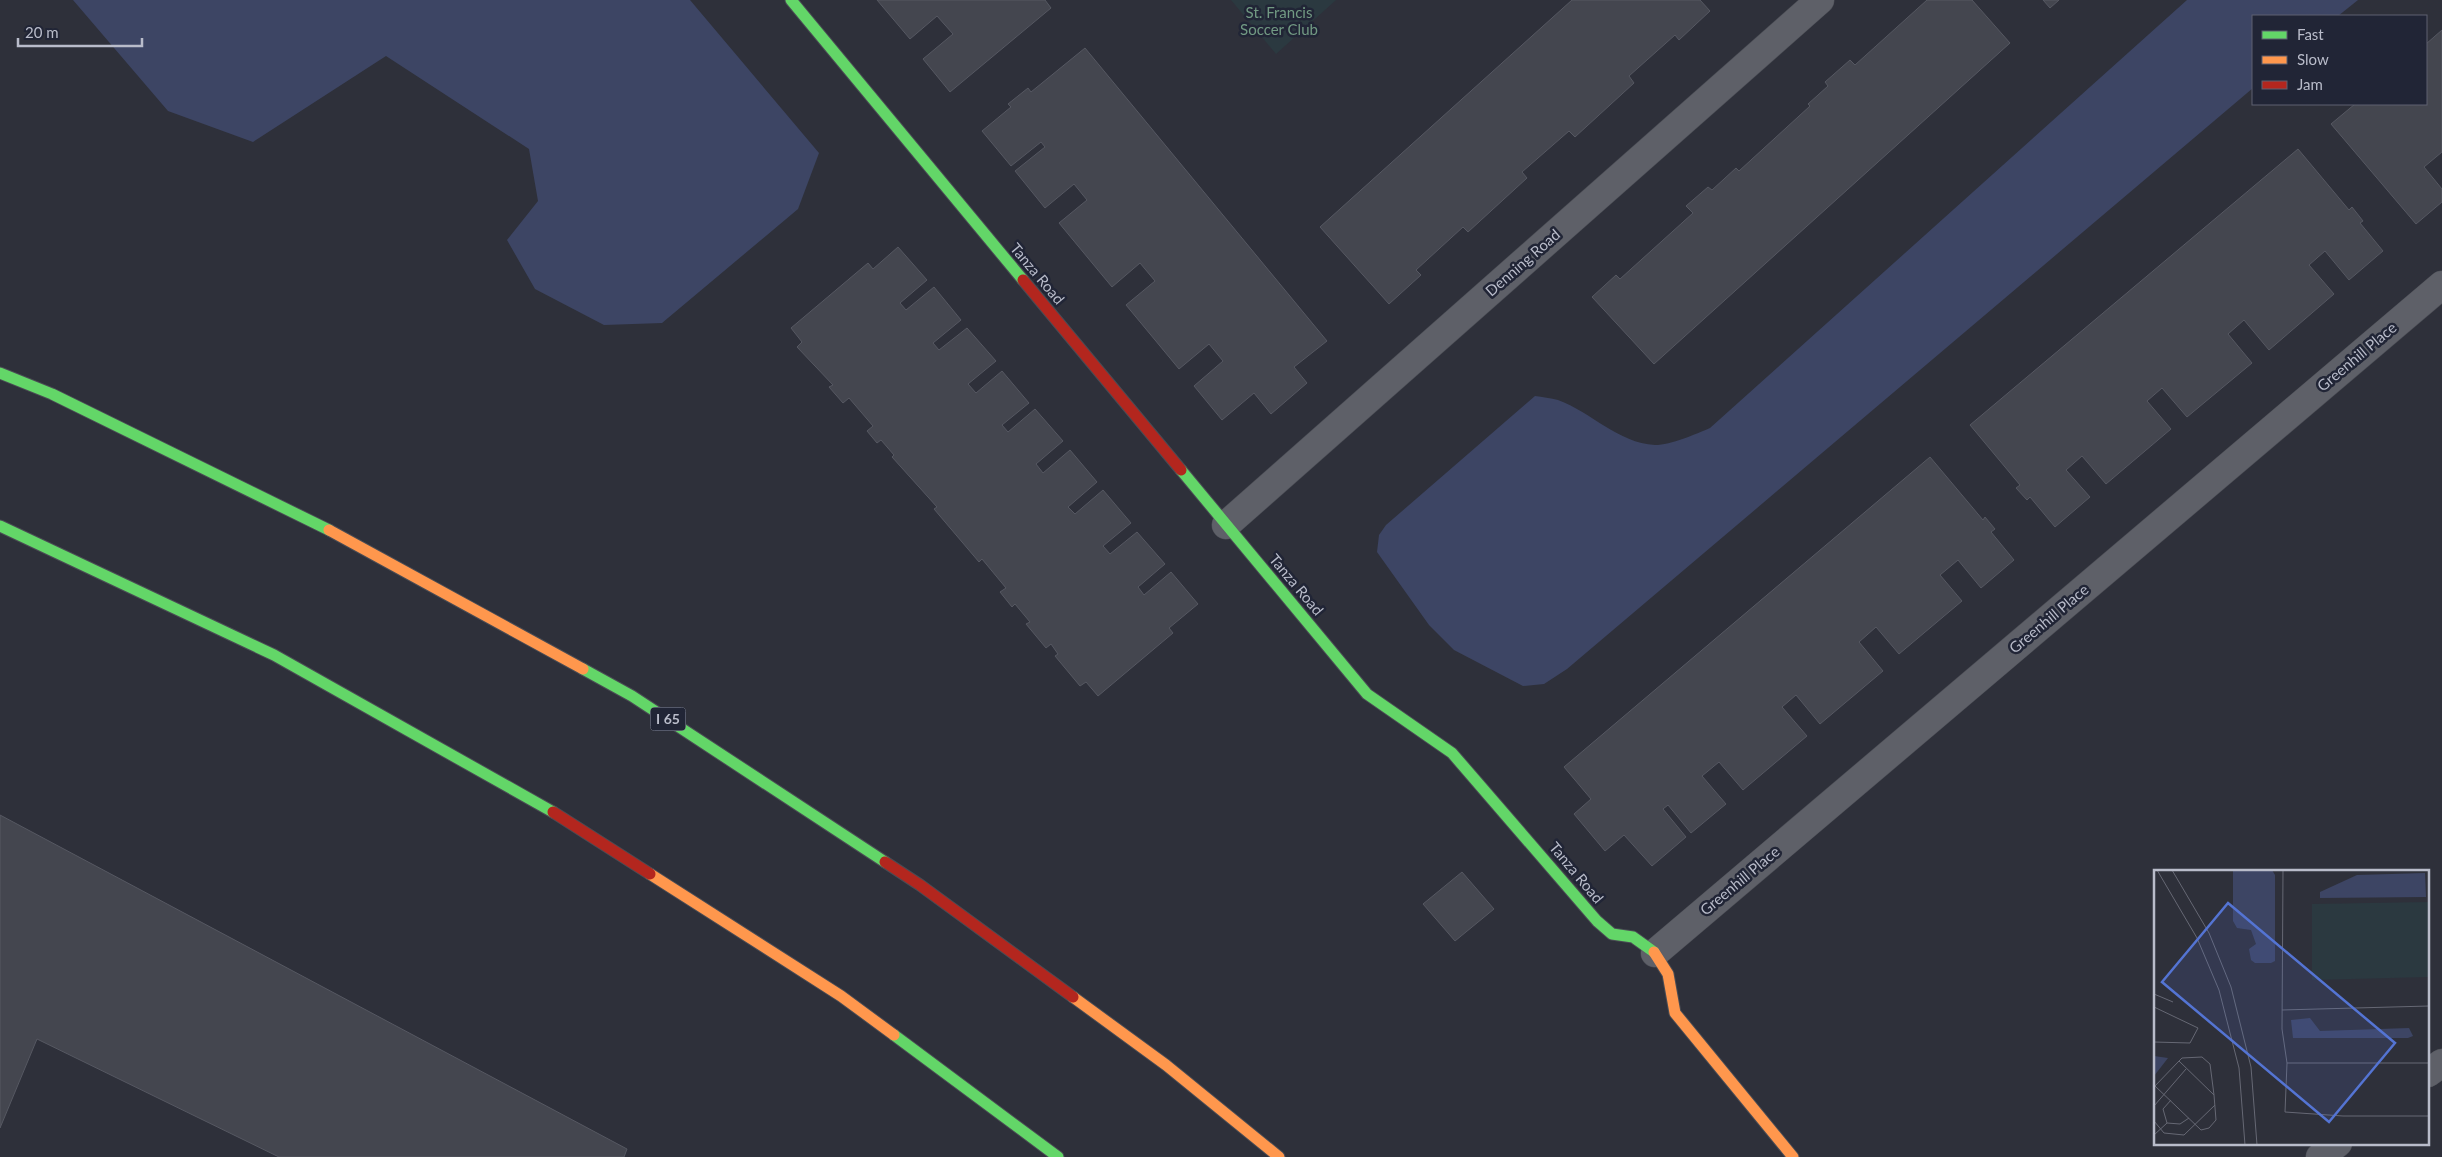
<svg xmlns="http://www.w3.org/2000/svg" width="2442" height="1157" viewBox="0 0 2442 1157" font-family="Lato,sans-serif">
	<style>
		.green { fill: #2b3940 }
		.water { fill: #3d4564 }
		.building { fill: #44464f; stroke: #565862 }
		.lines { fill: none; stroke-linecap: round; stroke-linejoin: round }
		.street-casing { stroke: #4a4c54; stroke-width: 29 }
		.fast-casing { stroke: #4a4c54; stroke-width: 13 }
		.slow-casing { stroke: #4a4c54; stroke-width: 13 }
		.jam-casing { stroke: #4a4c54; stroke-width: 13 }
		.street { stroke: #5e6068; stroke-width: 28 }
		.fast { stroke: #63d668; stroke-width: 11 }
		.slow { stroke: #ff974d; stroke-width: 11 }
		.jam { stroke: #b3261e; stroke-width: 11 }
		.labels { text-anchor: middle; stroke-width: 5; stroke-linejoin: round; paint-order: stroke }
		.shield { fill: #212536; stroke: #8b8f9e; stroke-width: 1 }
		.shield-label { font-size: 14px; font-weight: bold; fill: #b9bcca }
		.park-label { font-size: 15px; fill: #729a83; stroke: #212536 }
		.street-label { font-size: 15px; fill: #b9bcca; stroke: #212536 }
		.inset-road { fill: none; stroke: #666874; stroke-width: 1 }
		.view { fill: #5474d3; fill-opacity: 0.15; stroke: #5474d3; stroke-width: 2.5 }
		.inset-edge { fill: none; stroke: #b9bcca; stroke-width: 2.5 }
	</style>
	<rect width="100%" height="100%" fill="#2e303a"/>
	<polygon class="green" points="1231,0 1336,0 1276,54"/>
	<g class="water">
		<polygon points="73,0 690,0 819,153 798,209 662,323 604,325 535,289 507,240 538,201 529,149 386,56 253,142 168,111"/>
		<path d="M2187,0H2358L2338,16H2253V88L1567,669L1544,684L1523,686L1454,650L1429,625L1377,552L1379,535L1386,525L1535,396C1542,397 1551,398 1558,400C1591,412 1618,443 1655,445C1671,445 1696,434 1710,428Z"/>
	</g>
	<g class="building">
		<polygon points="877,0 1045,0 1051,8 950,92 923,59 953,34 937,16 910,39"/>
		<polygon points="1572,0 1700,0 1710,11 1679,40 1675,35 1629,76 1634,83 1575,137 1569,131 1522,172 1527,178 1468,232 1463,227 1416,270 1421,275 1389,304 1320,227"/>
		<polygon points="1927,0 1972,0 2010,43 1654,364 1592,297 1616,275 1620,279 1693,213 1686,206 1708,187 1712,190 1736,168 1739,171 1810,106 1808,104 1828,86 1825,82 1850,60 1855,65"/>
		<polygon points="2043,0 2059,0 2050,8"/>
		<polygon points="2442,30 2442,152 2424,167 2442,189 2442,202 2416,224 2331,124 2355,104 2426,104 2426,44"/>
		<polygon points="1085,48 1327,341 1294,367 1307,383 1271,414 1254,393 1222,420 1194,386 1223,361 1209,344 1179,369 1126,305 1155,281 1140,263 1112,287 1059,223 1087,200 1074,184 1045,208 1015,171 1045,147 1041,142 1011,166 982,131 1011,107 1008,104 1028,88 1031,92"/>
		<polygon points="2298,149 2349,210 2352,207 2363,221 2360,223 2383,251 2349,280 2325,251 2309,265 2334,294 2269,350 2244,320 2228,334 2252,363 2187,417 2162,388 2147,401 2171,429 2106,484 2082,456 2066,470 2090,497 2055,527 2030,497 2027,500 2016,488 2020,485 1970,425"/>
		<polygon points="898,247 927,280 900,303 906,310 934,287 961,320 933,343 939,350 967,328 996,361 968,384 976,393 1002,371 1029,403 1002,425 1008,432 1035,409 1063,441 1036,464 1043,473 1070,450 1097,482 1068,507 1075,514 1103,490 1131,523 1103,546 1110,554 1137,532 1165,564 1138,587 1144,595 1171,572 1198,604 1169,628 1173,633 1098,696 1086,682 1080,686 1055,656 1058,654 1051,644 1046,648 1026,624 1030,622 1015,604 1012,607 1000,592 1006,588 982,559 979,562 934,509 937,507 892,457 894,455 881,440 877,443 867,431 873,426 849,398 843,403 829,387 833,385 797,347 802,342 791,328 868,263 873,269"/>
		<polygon points="1930,457 1983,520 1985,517 1995,529 1991,532 2014,560 1981,588 1958,560 1940,575 1962,601 1899,654 1876,627 1859,642 1883,671 1820,724 1796,695 1782,707 1807,736 1743,790 1719,762 1702,776 1726,804 1691,833 1668,805 1663,809 1686,837 1652,866 1624,835 1605,851 1574,814 1591,799 1564,767"/>
		<polygon points="0,815 627,1149 624,1157 279,1157 37,1039 0,1128"/>
		<polygon points="1462,872 1494,909 1455,941 1423,904"/>
	</g>
	<g class="lines">
		<g class="street-casing">
			<g id="street">
				<polyline points="1226,525 1820,0"/>
				<polyline points="1655,953 2442,285"/>
				<polyline points="2428,1073 2442,1063"/>
				<polyline points="2320,1157 2338,1143"/>
			</g>
		</g>
		<g class="fast-casing">
			<g id="fast">
				<polyline points="791,0 1023,280"/>
				<polyline points="0,373 52,394 329,530"/>
				<polyline points="1181,470 1367,694 1452,753 1597,921 1612,934 1633,937 1654,952"/>
				<polyline points="0,526 274,655 553,812"/>
				<polyline points="583,669 632,696 885,862"/>
				<polyline points="894,1035 1058,1157"/>
			</g>
		</g>
		<g class="slow-casing">
			<g id="slow">
				<polyline points="329,530 583,669"/>
				<polyline points="650,874 841,996 894,1035"/>
				<polyline points="1654,952 1668,974 1675,1013 1793,1157"/>
				<polyline points="1073,997 1166,1065 1279,1157"/>
			</g>
		</g>
		<g class="jam-casing">
			<g id="jam">
				<polyline points="1023,280 1181,470"/>
				<polyline points="553,812 650,874"/>
				<polyline points="885,862 920,885 1073,997"/>
			</g>
		</g>
		<use href="#street" class="street"/>
		<use href="#fast" class="fast"/>
		<use href="#slow" class="slow"/>
		<use href="#jam" class="jam"/>
	</g>
	<g class="labels">
		<rect class="shield" x="650.5" y="707.5" width="35" height="23" rx="4"/>
		<g class="shield-label">
			<text x="668" y="724">I 65</text>
		</g>
		<g class="park-label">
			<text x="1279" y="18">St. Francis<tspan x="1279" dy="17">Soccer Club</tspan></text>
		</g>
		<g class="street-label">
			<text transform="translate(1523 263) rotate(-41)" y="5">Denning Road</text>
			<text transform="translate(1037 274) rotate(50)" y="5">Tanza Road</text>
			<text transform="translate(2357 357) rotate(-40)" y="5">Greenhill Place</text>
			<text transform="translate(1296 585) rotate(50)" y="5">Tanza Road</text>
			<text transform="translate(2049 619) rotate(-40)" y="5">Greenhill Place</text>
			<text transform="translate(1576 873) rotate(50)" y="5">Tanza Road</text>
			<text transform="translate(1740 881) rotate(-40)" y="5">Greenhill Place</text>
		</g>
	</g>
	<g transform="translate(2154 870)">
		<rect width="275" height="275" fill="#2e303a"/>
		<path d="M275,32V107L158,110V34Z" fill="#2b3940"/>
		<path d="M79,0H118L121,5V91L117,93H101L97,90L95,79L102,74L97,60L83,58L79,51ZM271,3L272,27L166,28V22L203,5ZM156,148L166,161L255,158L259,166L254,168H139L137,150ZM0,186L14,188L0,206Z" fill="#3d4564"/>
		<path class="inset-road" d="M3,0L43,68L65,120L85,198L91,275M18,0L55,63L77,117L97,197L103,275M129,0L128,159L133,193L131,242L189,246H275M0,124L19,132M0,137L44,158L36,173L0,172M128,140L275,136M25,191L28,188L48,187L56,194L60,225M133,193H275M0,217L25,191L60,225L62,250L55,258L47,260L1,216M0,236L32,199M0,251L10,263L30,265L61,235M13,253L9,239L17,230M0,265L13,253L26,254L35,248"/>
		<path class="view" d="M74,33L241,173L175,252L8,112Z"/>
		<rect width="275" height="275" class="inset-edge"/>
	</g>
	<rect x="2252" y="15" width="175" height="90" fill="#212536" stroke="#5e6171"/>
	<rect x="2262" y="31" width="25" height="8" fill="#63d668" stroke="#5e6171"/>
	<text x="2297" y="40" font-size="15" fill="#b9bcca">Fast</text>
	<rect x="2262" y="56" width="25" height="8" fill="#ff974d" stroke="#5e6171"/>
	<text x="2297" y="65" font-size="15" fill="#b9bcca">Slow</text>
	<rect x="2262" y="81" width="25" height="8" fill="#b3261e" stroke="#5e6171"/>
	<text x="2297" y="90" font-size="15" fill="#b9bcca">Jam</text>
	<path d="M18 38v8h124v-8" fill="none" stroke="#b9bcca" stroke-width="2.5"/>
	<text x="25" y="38" font-size="15" fill="#b9bcca" stroke="#212536" stroke-width="4" paint-order="stroke">20 m</text>
</svg>
